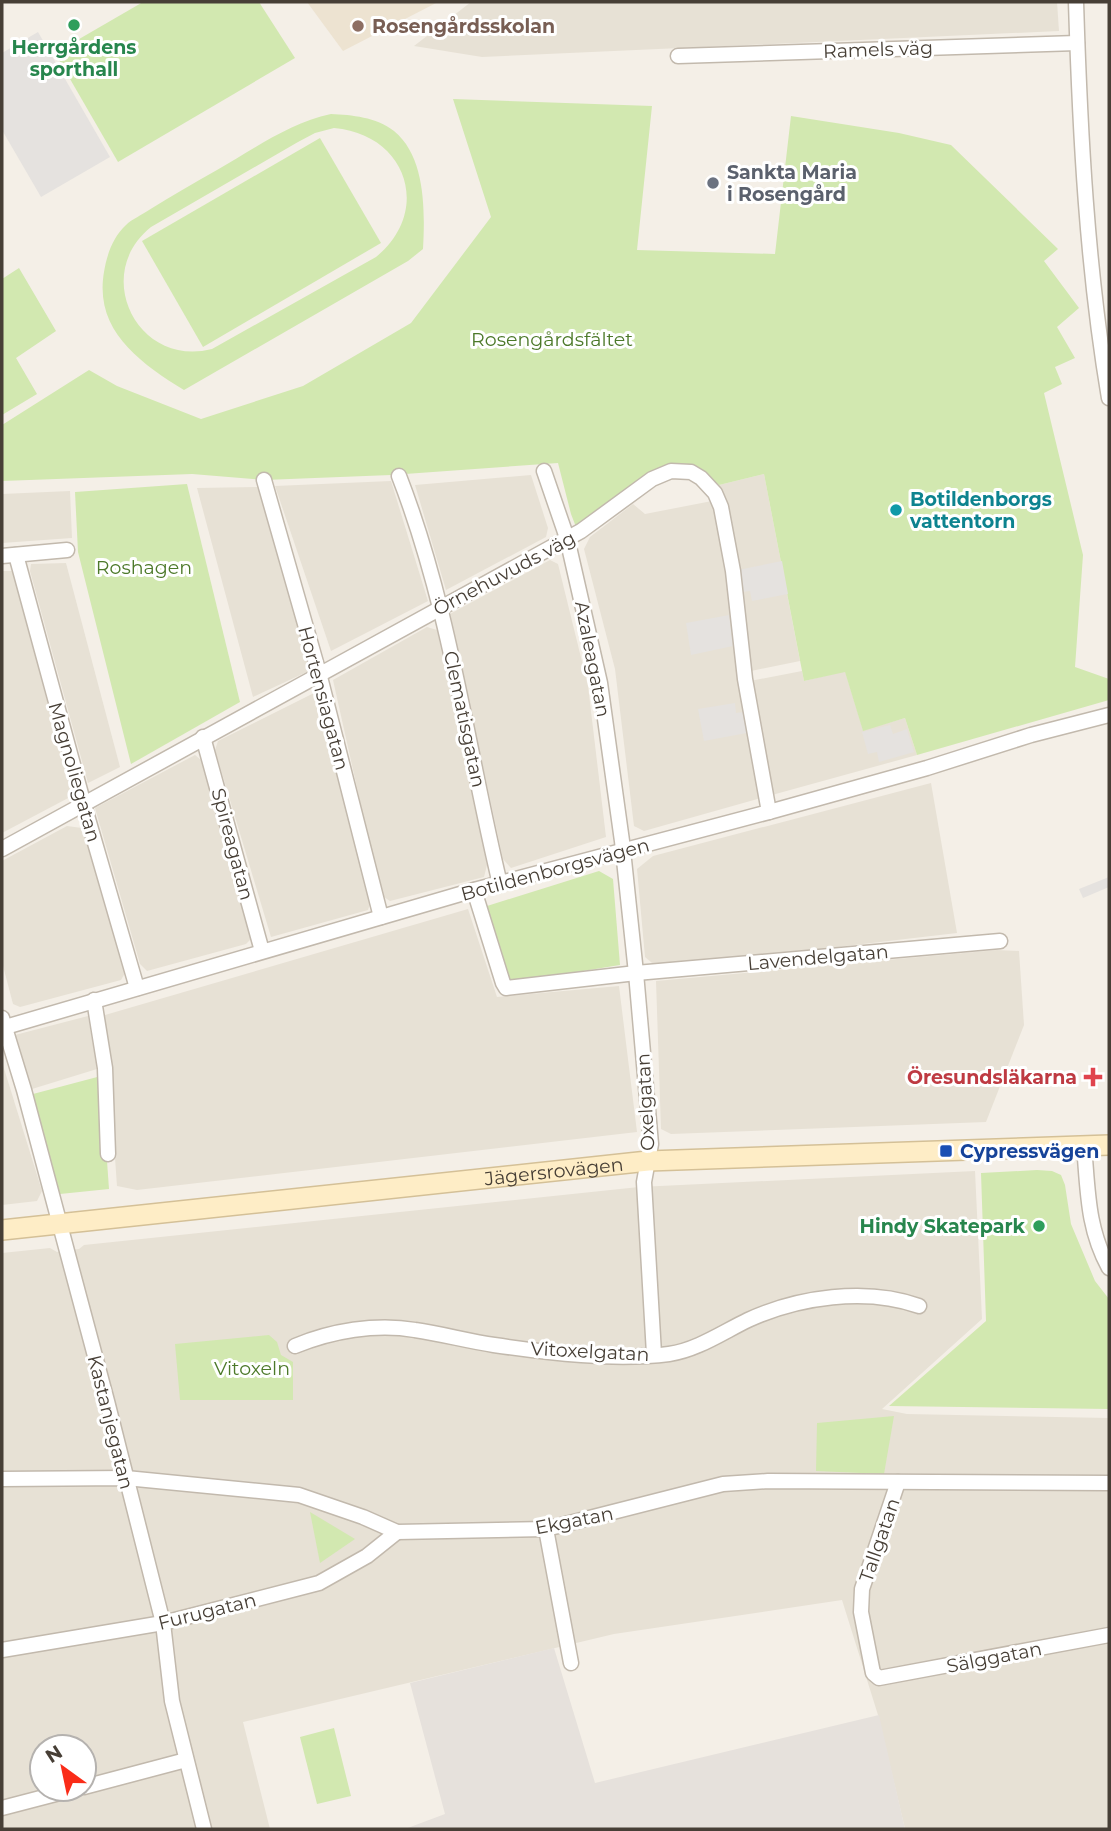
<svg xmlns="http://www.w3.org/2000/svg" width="1111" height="1831" viewBox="0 0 1111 1831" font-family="Montserrat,sans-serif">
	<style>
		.residential { fill: #e7e1d5; fill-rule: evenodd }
		.industrial { fill: #e6e1dc }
		.education { fill: #ede3d1 }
		.green { fill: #d2e8b0; fill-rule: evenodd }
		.parking { fill: #e5e2df }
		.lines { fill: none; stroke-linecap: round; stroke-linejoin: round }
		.street-casing { stroke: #c2b9ad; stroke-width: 17 }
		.secondary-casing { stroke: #d4c097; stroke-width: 22 }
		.street { stroke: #fff; stroke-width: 14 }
		.secondary { stroke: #feedc6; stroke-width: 19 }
		.leisure-dot { fill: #2e9e5b; stroke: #fff; stroke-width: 2.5 }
		.education-dot { fill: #8d6e63; stroke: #fff; stroke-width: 2.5 }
		.worship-dot { fill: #6b7280; stroke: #fff; stroke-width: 2.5 }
		.culture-dot { fill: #0f9aa8; stroke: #fff; stroke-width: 2.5 }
		.health-dot { fill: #e0444e; stroke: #fff; stroke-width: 2.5 }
		.transit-dot { fill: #1a4fb4; stroke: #fff; stroke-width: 2.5 }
		.labels { text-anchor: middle; stroke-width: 6; stroke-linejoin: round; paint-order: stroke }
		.education-label { font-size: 19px; font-weight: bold; fill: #785e54; stroke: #fff; text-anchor: start }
		.leisure-label { font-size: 19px; font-weight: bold; fill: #27864d; stroke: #fff }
		.street-label { font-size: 19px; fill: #473f36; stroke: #fff }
		.worship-label { font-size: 19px; font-weight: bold; fill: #5b616d; stroke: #fff; text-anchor: start }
		.park-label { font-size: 19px; fill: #4c7929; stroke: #fff }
		.culture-label { font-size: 19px; font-weight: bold; fill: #0d838f; stroke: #fff; text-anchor: start }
		.health-label { font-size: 19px; font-weight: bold; fill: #be3a42; stroke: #fff; text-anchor: end }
		.transit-label { font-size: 19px; font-weight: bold; fill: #164399; stroke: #fff; text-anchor: start }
	</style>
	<rect width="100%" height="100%" fill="#f4efe7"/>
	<g class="residential">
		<polygon points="471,2 1057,2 1059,31 482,57 414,46"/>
		<polygon points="764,474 800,661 751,671 725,501 719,485"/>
		<polygon points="531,475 548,528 546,537 446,590 415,485"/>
		<polygon points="391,481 428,601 331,651 275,486"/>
		<polygon points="259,487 313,663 311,670 253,697 197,488"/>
		<polygon points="70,491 72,538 2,543 2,494"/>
		<polygon points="712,501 719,522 761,798 644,831 634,826 615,669 584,549 590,537 633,504 645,514"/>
		<polygon points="550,560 558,564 588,686 606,837 511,868 503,859 450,614"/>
		<polygon points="66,563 120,767 88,783 30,571 31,564"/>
		<polygon points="2,571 13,571 72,796 2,833"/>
		<polygon points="427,627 437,630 487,865 484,877 390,901 381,895 333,680"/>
		<polygon points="802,671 804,681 845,671 863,730 905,718 917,755 772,795 750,681"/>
		<polygon points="314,693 321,699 370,904 368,910 271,937 215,750 218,741"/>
		<polygon points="195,755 201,760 251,939 246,944 147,971 140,964 95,808"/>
		<polygon points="931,783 957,933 658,968 645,957 637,869 653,856"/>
		<polygon points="67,826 82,828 125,973 121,980 20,1007 13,1004 2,962 2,861"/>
		<polygon points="468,909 497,997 619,986 637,1132 137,1190 117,1186 105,1015"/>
		<polygon points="997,950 1019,951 1024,1025 986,1122 671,1134 661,1129 656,981"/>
		<polygon points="88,1016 97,1069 32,1089 15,1035"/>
		<polygon points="2,1062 42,1191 37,1201 2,1205"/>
		<path d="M975,1171L982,1319L882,1409L907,1414L1109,1418V1829H905L878,1715L842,1600L614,1634L243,1722L270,1829H2V1253L50,1248L57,1252L79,1249L84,1245L639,1187ZM42,1747H84V1789H42Z"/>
	</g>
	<polygon class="industrial" points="554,1648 595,1783 879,1715 905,1829 405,1829 445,1814 410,1683"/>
	<polygon class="education" points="307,2 438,2 343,51"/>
	<g class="green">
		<polygon points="143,2 259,2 295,58 118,162 55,53"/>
		<path d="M453,99L652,106L637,250L775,254L791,116L899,133L951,145L1058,249L1044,261L1079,308L1057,327L1075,358L1055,367L1062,384L1044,393L1083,555L1075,667L1109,679V700L917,755L905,718L863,731L845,672L804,681L764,474L719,485C707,475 692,461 675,464C647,468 600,510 576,527L571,514L558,463L391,475L264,480L192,474L2,481V425L89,370L117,386L201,419L303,386L411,323L491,217Z"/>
		<path d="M331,114C352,115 376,117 394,131C426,157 425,212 423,249L408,261L184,390C139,362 94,330 104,272C107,254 113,237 126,225C132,219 142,215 149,210C171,196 194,183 217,170C254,149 289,123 331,114ZM334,128C406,134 433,210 376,257L212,349C138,368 91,275 151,227L298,142L315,133Z"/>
		<polygon points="320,138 381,243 203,347 142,241"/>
		<polygon points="19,268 56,331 16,358 37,394 2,415 2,279"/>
		<polygon points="187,484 240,702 131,764 78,552 75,492"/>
		<polygon points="599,871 613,879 620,965 515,982 506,978 487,906"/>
		<polygon points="101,1076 109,1189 60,1194 33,1094"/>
		<polygon points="1037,1170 1052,1171 1061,1175 1065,1185 1071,1224 1095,1281 1109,1299 1109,1409 889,1406 986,1321 981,1173"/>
		<polygon points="269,1335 277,1342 281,1355 293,1362 293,1400 180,1400 175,1344"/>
		<polygon points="894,1416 884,1474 816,1471 817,1423"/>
		<polygon points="310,1512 355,1539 320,1563"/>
		<polygon points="334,1728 351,1796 317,1804 300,1737"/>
	</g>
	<g class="parking">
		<polygon points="38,32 110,157 41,197 2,130 2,53"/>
		<polygon points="782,561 788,594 752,601 750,591 742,592 738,570"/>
		<polygon points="729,615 733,646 691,655 686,623"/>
		<polygon points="735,703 736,713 743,712 747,733 704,741 698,709"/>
		<polygon points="890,725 893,734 907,729 914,752 879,762 877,752 868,754 862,732"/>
		<polygon points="1109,877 1109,887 1083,898 1079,889"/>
	</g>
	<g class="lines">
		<g class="street-casing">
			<g id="street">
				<path d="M1076,2C1080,134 1087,268 1109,398"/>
				<polyline points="678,56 1077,43"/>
				<polyline points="544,471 567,538 600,683 622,841 636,973 651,1144 644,1182 654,1354"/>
				<path d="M399,476C450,607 467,747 500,884"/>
				<polyline points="264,480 319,673 381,917"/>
				<polyline points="16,555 84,805 137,988"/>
				<polyline points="2,556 67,550"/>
				<polyline points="203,737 262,951"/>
				<polyline points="2,849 581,531 652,479 671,471 691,472 701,478 715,493 721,507 733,571 745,679 769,812"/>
				<polyline points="474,890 503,983 506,988 636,973 1000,941"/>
				<polyline points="94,1000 105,1068 108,1154"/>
				<polyline points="2,1018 24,1090 107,1401 163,1623 172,1701 204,1829"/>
				<polyline points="2,1028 474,890 769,812 927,768 1031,735 1109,715"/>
				<path d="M1084,1146C1088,1190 1087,1228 1109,1268"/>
				<path d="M295,1346C331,1331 376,1323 415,1330C442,1334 468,1341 494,1345C548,1353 615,1361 669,1354C697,1350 723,1332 748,1320C798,1297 866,1287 919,1306"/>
				<polyline points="2,1479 126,1478 299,1495 363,1517 397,1532 546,1529 723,1484 768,1481 1109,1483"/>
				<polyline points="898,1482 862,1589 861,1612 873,1673 879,1678 1109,1635"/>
				<polyline points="546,1529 571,1663"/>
				<polyline points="2,1650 163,1623 319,1583 367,1556 397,1532"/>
				<polyline points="84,1787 186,1760"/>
				<polyline points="2,1808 75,1789"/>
			</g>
		</g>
		<g class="secondary-casing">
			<g id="secondary">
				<path id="s1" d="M2,1230L648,1161L1109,1145"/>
			</g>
		</g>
		<use href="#street" class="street"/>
		<use href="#secondary" class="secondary"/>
	</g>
	<g class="leisure-dot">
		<circle cx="74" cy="25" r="7"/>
		<circle cx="1039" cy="1226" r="7"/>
	</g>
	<circle class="education-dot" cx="358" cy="26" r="7"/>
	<circle class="worship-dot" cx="713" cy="183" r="7"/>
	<circle class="culture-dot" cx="896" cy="510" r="7"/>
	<path class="health-dot" d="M1089.5 1066.5h7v7h7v7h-7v7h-7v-7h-7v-7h7z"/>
	<rect class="transit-dot" x="939" y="1144" width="14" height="14" rx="3.5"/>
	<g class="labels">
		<g class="education-label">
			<text x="372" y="33">Rosengårdsskolan</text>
		</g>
		<g class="leisure-label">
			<text x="74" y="54">Herrgårdens<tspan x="74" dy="22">sporthall</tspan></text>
			<text x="1025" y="1233" text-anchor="end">Hindy Skatepark</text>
		</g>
		<g class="street-label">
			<text transform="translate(878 49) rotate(-2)" y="7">Ramels väg</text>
			<text transform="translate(504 573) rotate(-28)" y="7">Örnehuvuds väg</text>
			<text transform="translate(593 659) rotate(79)" y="7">Azaleagatan</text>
			<text transform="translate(324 698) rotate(75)" y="7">Hortensiagatan</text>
			<text transform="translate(465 719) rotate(78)" y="7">Clematisgatan</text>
			<text transform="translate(75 772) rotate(74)" y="7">Magnoliegatan</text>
			<text transform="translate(233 844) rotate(75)" y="7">Spireagatan</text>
			<text transform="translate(555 869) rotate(-15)" y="7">Botildenborgsvägen</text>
			<text transform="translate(818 957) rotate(-5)" y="7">Lavendelgatan</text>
			<text transform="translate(645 1102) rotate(-93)" y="7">Oxelgatan</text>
			<text dy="7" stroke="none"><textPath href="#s1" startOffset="555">Jägersrovägen</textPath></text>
			<text transform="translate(590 1351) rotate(3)" y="7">Vitoxelgatan</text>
			<text transform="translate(111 1422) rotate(76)" y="7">Kastanjegatan</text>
			<text transform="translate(574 1520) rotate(-11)" y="7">Ekgatan</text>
			<text transform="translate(879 1540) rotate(-71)" y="7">Tallgatan</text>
			<text transform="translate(207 1611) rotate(-14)" y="7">Furugatan</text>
			<text transform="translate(994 1657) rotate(-11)" y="7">Sälggatan</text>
		</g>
		<g class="worship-label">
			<text x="727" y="179">Sankta Maria<tspan x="727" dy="22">i Rosengård</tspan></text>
		</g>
		<g class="park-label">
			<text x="552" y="346">Rosengårdsfältet</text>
			<text x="144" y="574">Roshagen</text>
			<text x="252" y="1375">Vitoxeln</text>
		</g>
		<g class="culture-label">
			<text x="910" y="506">Botildenborgs<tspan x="910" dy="22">vattentorn</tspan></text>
		</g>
		<g class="health-label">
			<text x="1077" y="1084">Öresundsläkarna</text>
		</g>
		<g class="transit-label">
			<text x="960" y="1158">Cypressvägen</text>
		</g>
	</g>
	<rect width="1111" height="1831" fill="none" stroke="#473f36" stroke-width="7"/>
	<g transform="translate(63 1768) rotate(327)"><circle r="33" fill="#ffffff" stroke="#b5b2af" stroke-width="2"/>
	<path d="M0-5L12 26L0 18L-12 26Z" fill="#fa2c18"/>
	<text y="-10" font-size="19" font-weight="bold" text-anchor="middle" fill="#473f36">N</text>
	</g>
</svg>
